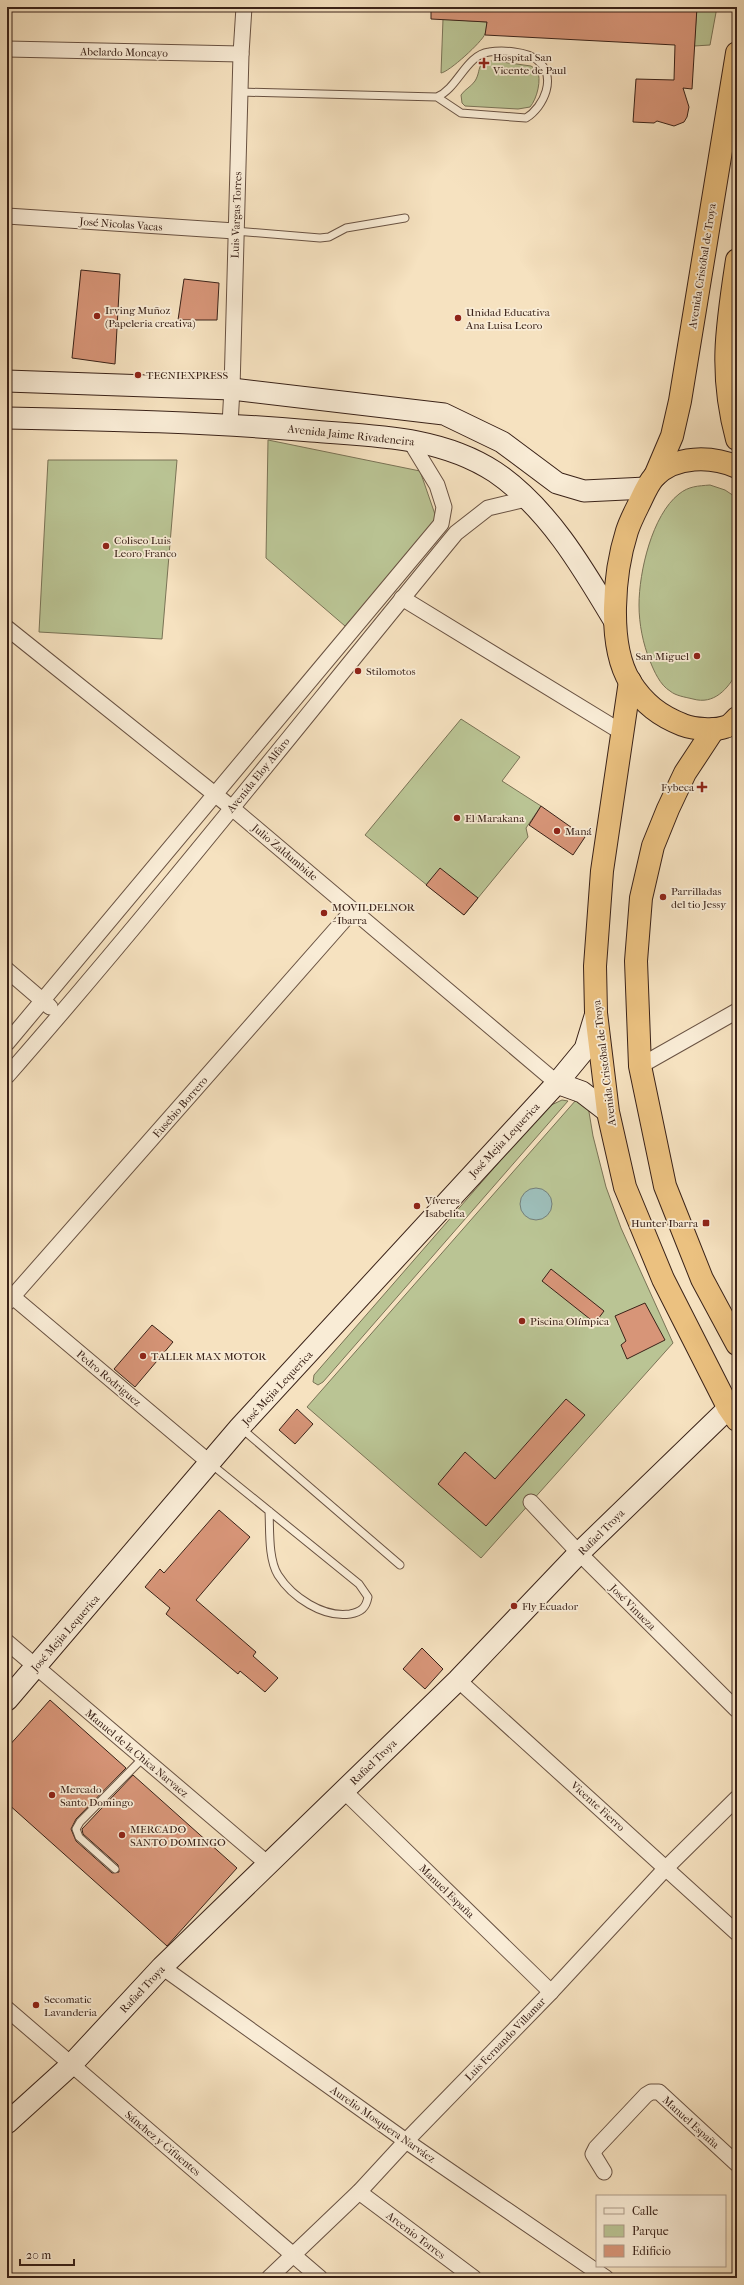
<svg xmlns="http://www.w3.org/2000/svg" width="744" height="2285" viewBox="0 0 744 2285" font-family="'IM FELL French Canon',serif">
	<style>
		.green { fill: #bac494; stroke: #7a7356 }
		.water { fill: #9dbdb8; stroke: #757f78 }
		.building { fill: #d79578; stroke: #3a2218 }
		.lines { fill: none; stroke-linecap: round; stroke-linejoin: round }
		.lane-casing { stroke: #695242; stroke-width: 9 }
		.street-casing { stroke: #695242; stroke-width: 17 }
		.secondary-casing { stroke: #3a2218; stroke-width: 23 }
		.highway-casing { stroke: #3a2218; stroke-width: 24 }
		.lane { stroke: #f9ecd6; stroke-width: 7 }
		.street { stroke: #f9ecd6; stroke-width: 15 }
		.secondary { stroke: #f9ecd6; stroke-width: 21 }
		.highway { stroke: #ebc180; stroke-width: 22 }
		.poi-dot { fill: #8f2418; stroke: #f9ecd6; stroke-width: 1.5 }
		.labels { text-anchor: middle; stroke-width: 3.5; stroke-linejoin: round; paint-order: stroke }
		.street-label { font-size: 11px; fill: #3a2218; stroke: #f9ecd6 }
		.poi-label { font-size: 11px; fill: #3a2218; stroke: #f9ecd6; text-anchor: start }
	</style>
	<rect width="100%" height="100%" fill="#f6e2c0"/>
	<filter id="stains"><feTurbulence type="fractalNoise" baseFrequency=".005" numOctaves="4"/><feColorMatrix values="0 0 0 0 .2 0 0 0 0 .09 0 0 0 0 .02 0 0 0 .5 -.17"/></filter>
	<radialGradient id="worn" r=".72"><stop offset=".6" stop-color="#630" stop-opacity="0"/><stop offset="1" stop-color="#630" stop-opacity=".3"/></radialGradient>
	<g class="green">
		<polygon points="697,7 717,7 710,45 694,46"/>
		<path d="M443,19L487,22C486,25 487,31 485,34C482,42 449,72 441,73Z"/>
		<path d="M495,61L531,66L537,70C542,79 537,99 530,107L518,109L465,106L462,103L461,95C465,89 471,87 475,81C482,70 475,60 495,61Z"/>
		<polygon points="268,440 420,471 438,523 345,626 266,558"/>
		<polygon points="48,460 177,460 162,639 39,632"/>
		<path d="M710,485L725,490L737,498V672C728,689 714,705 693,699C685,697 676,696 670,691C660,685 654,671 650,661C643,644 639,624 639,605C639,572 652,515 679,494C689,486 698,486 710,485Z"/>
		<polygon points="461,719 520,757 502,781 541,806 526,828 528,837 464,915 365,835"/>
		<polygon points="562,1100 568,1101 323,1382 318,1385 313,1382 314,1375 547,1107"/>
		<polygon points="576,1100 588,1106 593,1136 606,1187 621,1228 673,1343 481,1558 307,1407"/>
	</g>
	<circle class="water" cx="536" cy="1204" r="16"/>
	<g class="building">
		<polygon points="431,7 697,7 692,89 683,88 689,107 687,117 684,122 674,126 657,121 654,123 633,122 636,79 674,80 675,45 485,35 487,22 431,19"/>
		<polygon points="81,270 120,274 115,364 72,358"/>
		<polygon points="184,279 219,283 217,320 178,320"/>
		<polygon points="541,806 585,837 573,855 529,825"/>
		<polygon points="440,868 478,898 464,915 426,885"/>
		<polygon points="551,1269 604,1311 595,1323 542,1281"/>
		<polygon points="645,1303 665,1340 627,1359 621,1345 626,1341 615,1316"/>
		<polygon points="152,1325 173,1342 135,1387 114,1369"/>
		<polygon points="566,1399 585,1415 486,1526 438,1484 465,1452 495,1479"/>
		<polygon points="297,1409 313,1424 295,1444 279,1430"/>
		<polygon points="219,1510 250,1537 196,1600 256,1652 253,1656 278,1678 265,1692 240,1671 238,1674 166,1614 170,1608 145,1587 160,1569 164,1573"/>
		<polygon points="422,1648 443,1669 425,1689 403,1669"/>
		<polygon points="50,1700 126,1768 76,1819 71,1829 76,1841 112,1873 119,1872 118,1865 83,1834 82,1829 133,1775 237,1868 167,1946 7,1803 7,1748"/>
	</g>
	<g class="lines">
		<g class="lane-casing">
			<g id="lane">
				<path d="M241,92L437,97C458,88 466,55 489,52C502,50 527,51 537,60C558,76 544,107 526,118L461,113L437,97"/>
				<polyline points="235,231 320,238 329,237 346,228 405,218"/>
				<polyline points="241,1428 400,1565"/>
				<path d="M211,1464L359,1584L368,1597C366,1608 361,1612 350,1614C323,1618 292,1597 278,1575C268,1559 270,1529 269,1511"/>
				<polyline points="115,1869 79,1837 76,1829 80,1822 143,1758"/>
			</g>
		</g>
		<g class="street-casing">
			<g id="street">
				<polyline points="7,49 241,54"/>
				<polyline points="7,216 235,231"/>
				<polyline points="230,424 232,389 241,54 244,7"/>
				<polyline points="402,598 623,733"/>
				<polyline points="7,628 232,808 557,1083"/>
				<polyline points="7,970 50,1007"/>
				<polyline points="7,1043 441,524 444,507 437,485 409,439"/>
				<polyline points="640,1066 737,1011"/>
				<path d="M7,1076C162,899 307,714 456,533L488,508L526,499"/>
				<polyline points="7,1292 210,1463"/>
				<polyline points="7,1303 353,910"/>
				<polyline points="531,1502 579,1553 737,1710"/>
				<polyline points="7,1642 268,1864"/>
				<polyline points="458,1680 737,1933"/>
				<polyline points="343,1790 551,1992"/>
				<polyline points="162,1967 406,2141 606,2278"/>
				<polyline points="7,2009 320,2278"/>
				<polyline points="604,2172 593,2154 596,2148 646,2095 651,2092 659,2092 737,2164"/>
				<polyline points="359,2192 474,2278"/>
				<polyline points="269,2278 359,2192 406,2141 551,1992 666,1868 737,1798"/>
			</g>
		</g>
		<g class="secondary-casing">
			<g id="secondary">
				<polyline points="7,381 232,389 444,414 502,442 557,483 584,491 646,488"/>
				<path d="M7,418C109,420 210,422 311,431C374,436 440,436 495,472C548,508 583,568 615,622"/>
				<polyline points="557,1083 585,1049 596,1013"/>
				<polyline points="7,1700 240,1427 557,1083 582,1092 608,1112"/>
				<polyline points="7,2123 71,2065 162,1967 458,1680 579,1553 737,1400"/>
			</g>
		</g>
		<g class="highway-casing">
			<g id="highway">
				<path d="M737,260C727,326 719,373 737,439"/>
				<path d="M737,467C712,456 675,455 654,477C647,485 643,496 638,506C634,514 630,522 627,531C614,572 607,644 630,682C644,704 660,716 683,725C694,729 714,731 725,727C730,726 734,721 737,718"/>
				<polyline points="655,476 672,436 680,401 737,53"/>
				<polyline points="630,681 602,871 595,966 596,1013 608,1112 625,1187 663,1279 728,1407 737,1420"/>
				<polyline points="714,729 685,773 668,809 653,846 641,898 636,961 640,1066 665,1186 702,1279 737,1344"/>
			</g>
		</g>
		<use href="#lane" class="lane"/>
		<use href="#street" class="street"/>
		<use href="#secondary" class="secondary"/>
		<use href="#highway" class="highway"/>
	</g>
	<g class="poi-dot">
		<path d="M482 57h4v4h4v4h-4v4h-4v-4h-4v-4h4z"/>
		<circle cx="97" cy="316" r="4"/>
		<circle cx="458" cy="318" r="4"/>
		<circle cx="138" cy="375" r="4"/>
		<circle cx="106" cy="546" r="4"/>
		<circle cx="697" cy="656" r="4"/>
		<circle cx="358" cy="671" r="4"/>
		<path d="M700 781h4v4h4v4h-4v4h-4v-4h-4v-4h4z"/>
		<circle cx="457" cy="818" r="4"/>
		<circle cx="557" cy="831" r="4"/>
		<circle cx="663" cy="897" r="4"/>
		<circle cx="324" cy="913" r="4"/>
		<circle cx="417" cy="1206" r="4"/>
		<rect x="702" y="1219" width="8" height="8" rx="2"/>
		<circle cx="522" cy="1321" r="4"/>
		<circle cx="143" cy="1356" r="4"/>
		<circle cx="514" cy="1606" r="4"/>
		<circle cx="52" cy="1795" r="4"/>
		<circle cx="122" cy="1835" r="4"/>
		<circle cx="36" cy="2005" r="4"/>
	</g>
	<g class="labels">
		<g class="street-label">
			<text transform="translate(124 52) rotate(1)" y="4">Abelardo Moncayo</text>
			<text transform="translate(236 215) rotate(-88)" y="4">Luis Vargas Torres</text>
			<text transform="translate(121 224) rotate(4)" y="4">José Nicolas Vacas</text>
			<text transform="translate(702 266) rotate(-81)" y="4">Avenida Cristóbal de Troya</text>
			<text transform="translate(351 435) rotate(6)" y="4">Avenida Jaime Rivadeneira</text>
			<text transform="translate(258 775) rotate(-51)" y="4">Avenida Eloy Alfaro</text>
			<text transform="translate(285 852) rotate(40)" y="4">Julio Zaldumbide</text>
			<text transform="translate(604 1063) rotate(-97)" y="4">Avenida Cristóbal de Troya</text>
			<text transform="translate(180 1107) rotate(-49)" y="4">Eusebio Borrero</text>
			<text transform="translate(504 1140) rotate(-47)" y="4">José Mejia Lequerica</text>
			<text transform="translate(109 1378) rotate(40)" y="4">Pedro Rodriguez</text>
			<text transform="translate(277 1388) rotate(-47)" y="4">José Mejia Lequerica</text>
			<text transform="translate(601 1532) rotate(-45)" y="4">Rafael Troya</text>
			<text transform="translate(633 1607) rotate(45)" y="4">José Vinueza</text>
			<text transform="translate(65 1633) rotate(-49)" y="4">José Mejia Lequerica</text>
			<text transform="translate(137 1753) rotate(40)" y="4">Manuel de la Chica Narvaez</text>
			<text transform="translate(373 1762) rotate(-44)" y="4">Rafael Troya</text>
			<text transform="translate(598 1806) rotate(42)" y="4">Vicente Fierro</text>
			<text transform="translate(447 1891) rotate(44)" y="4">Manuel España</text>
			<text transform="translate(142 1989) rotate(-47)" y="4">Rafael Troya</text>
			<text transform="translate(505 2039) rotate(-46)" y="4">Luis Fernando Villamar</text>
			<text transform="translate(691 2122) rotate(42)" y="4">Manuel España</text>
			<text transform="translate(383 2124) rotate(35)" y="4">Aurelio Mosquera Narváez</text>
			<text transform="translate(163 2143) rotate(40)" y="4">Sánchez y Cifuentes</text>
			<text transform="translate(416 2235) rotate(37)" y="4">Arcenio Torres</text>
		</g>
		<g class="poi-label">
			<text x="493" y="61">Hospital San<tspan x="493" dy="13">Vicente de Paul</tspan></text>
			<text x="105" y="314">Irving Muñoz<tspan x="105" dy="13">(Papeleria creativa)</tspan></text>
			<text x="466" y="316">Unidad Educativa<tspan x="466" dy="13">Ana Luisa Leoro</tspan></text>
			<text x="146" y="379">TECNIEXPRESS</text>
			<text x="114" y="544">Coliseo Luis<tspan x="114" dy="13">Leoro Franco</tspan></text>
			<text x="689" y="660" text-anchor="end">San Miguel</text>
			<text x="366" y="675">Stilomotos</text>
			<text x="694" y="791" text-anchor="end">Fybeca</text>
			<text x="465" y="822">El Marakana</text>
			<text x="565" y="835">Maná</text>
			<text x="671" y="895">Parrilladas<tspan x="671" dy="13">del tio Jessy</tspan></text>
			<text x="332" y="911">MOVILDELNOR<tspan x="332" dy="13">- Ibarra</tspan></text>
			<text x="425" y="1204">Víveres<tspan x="425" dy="13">Isabelita</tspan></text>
			<text x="698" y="1227" text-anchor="end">Hunter Ibarra</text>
			<text x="530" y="1325">Piscina Olímpica</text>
			<text x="151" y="1360">TALLER MAX MOTOR</text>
			<text x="522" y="1610">Fly Ecuador</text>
			<text x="60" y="1793">Mercado<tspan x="60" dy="13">Santo Domingo</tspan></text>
			<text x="130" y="1833">MERCADO<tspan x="130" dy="13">SANTO DOMINGO</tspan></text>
			<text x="44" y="2003">Secomatic<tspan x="44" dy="13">Lavanderia</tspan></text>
		</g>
	</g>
	<rect width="744" height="2285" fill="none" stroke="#f6e2c0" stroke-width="24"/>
	<rect x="8" y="8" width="728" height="2269" fill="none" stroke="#3a2218" stroke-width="2"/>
	<rect x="12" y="12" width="720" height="2261" fill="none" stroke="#3a2218"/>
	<rect x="596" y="2195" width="130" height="72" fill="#f9ecd6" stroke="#ad9b8a"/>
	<rect x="604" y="2208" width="20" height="6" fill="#f9ecd6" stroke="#ad9b8a"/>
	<text x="632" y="2215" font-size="12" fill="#3a2218">Calle</text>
	<rect x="604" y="2225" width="20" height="12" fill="#bac494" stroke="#ad9b8a"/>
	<text x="632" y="2235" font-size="12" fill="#3a2218">Parque</text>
	<rect x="604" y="2245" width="20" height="12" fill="#d79578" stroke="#ad9b8a"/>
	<text x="632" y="2255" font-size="12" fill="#3a2218">Edificio</text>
	<path d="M20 2259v6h54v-6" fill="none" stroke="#3a2218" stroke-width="2"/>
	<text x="26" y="2259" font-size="12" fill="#3a2218" stroke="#f9ecd6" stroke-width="3" paint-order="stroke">20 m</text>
	<rect width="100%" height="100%" filter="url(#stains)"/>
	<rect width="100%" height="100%" fill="url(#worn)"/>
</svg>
